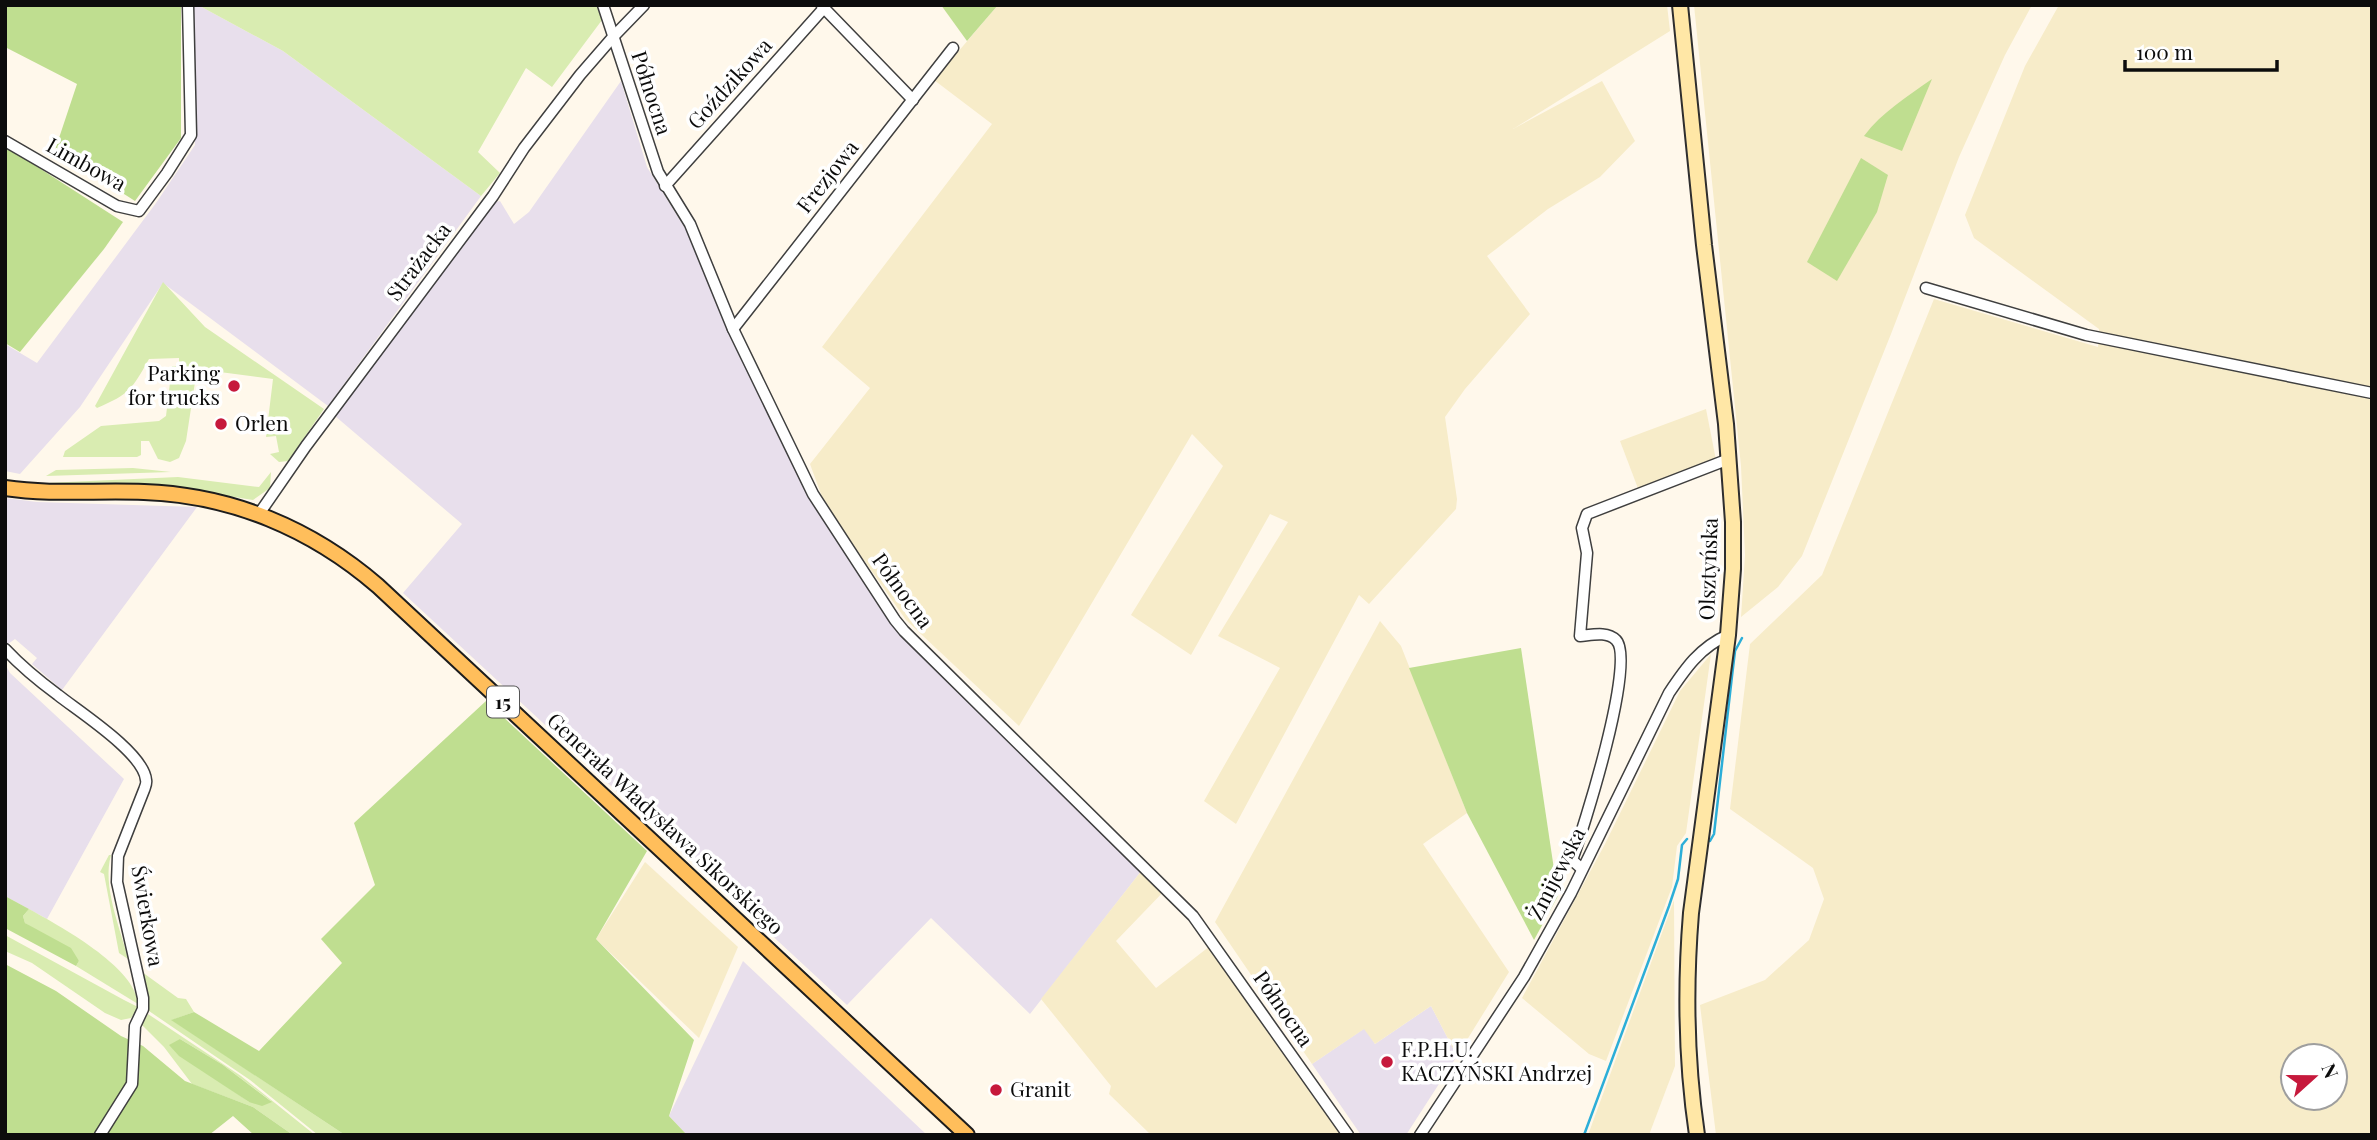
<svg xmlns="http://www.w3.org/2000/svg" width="2377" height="1140" viewBox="0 0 2377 1140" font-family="'Playfair Display',serif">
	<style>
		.industrial { fill: #e8dfec }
		.farmland { fill: #f7ecc9; fill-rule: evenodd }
		.green { fill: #d9ecb1; fill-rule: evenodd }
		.forest { fill: #bfde90 }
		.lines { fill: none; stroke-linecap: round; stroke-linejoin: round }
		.stream { stroke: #2caed8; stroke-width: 2.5 }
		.street-casing { stroke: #3f3f3f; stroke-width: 13 }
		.secondary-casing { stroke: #2e2e2e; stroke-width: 18 }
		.primary-casing { stroke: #1d1d1d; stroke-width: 18 }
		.street { stroke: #fff; stroke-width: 10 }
		.secondary { stroke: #ffe7a6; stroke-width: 14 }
		.primary { stroke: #ffbe5b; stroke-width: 14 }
		.poi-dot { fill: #c6193c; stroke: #fff; stroke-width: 2.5 }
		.labels { text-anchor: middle; stroke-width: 7; stroke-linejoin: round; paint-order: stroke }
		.shield { fill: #fff; stroke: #555; stroke-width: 2 }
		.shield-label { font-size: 19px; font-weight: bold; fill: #0c0c0c }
		.street-label { font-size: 21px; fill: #0c0c0c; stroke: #fff }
		.poi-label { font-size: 21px; fill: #0c0c0c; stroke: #fff; text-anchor: start }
	</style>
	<rect width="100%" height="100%" fill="#fff8eb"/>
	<g class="industrial">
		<polygon points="193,5 198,5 283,51 481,196 328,406 163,283 80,407 20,474 5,471 5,344 37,363 156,203 195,145"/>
		<polygon points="621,81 647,167 696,246 811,498 893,625 1146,865 1030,1014 931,918 847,1005 403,593 462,524 335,416 495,202 500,201 514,224 529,212"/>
		<polygon points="5,498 37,502 197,507 62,690 32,664 37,658 15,639 8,644 5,640"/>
		<polygon points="5,664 10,673 124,779 47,919 5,896"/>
		<polygon points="743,961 927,1135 687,1135 669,1116"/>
		<polygon points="1431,1006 1457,1056 1406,1135 1361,1135 1312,1064 1365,1028 1375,1044"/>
	</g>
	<g class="farmland">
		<polygon points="998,5 1667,5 1670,31 1513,129 1602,81 1635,141 1600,177 1548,209 1487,256 1530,314 1465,389 1445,417 1457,499 1456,509 1369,604 1359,595 1236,824 1204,801 1280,668 1218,636 1288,522 1270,514 1191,655 1131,615 1223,466 1192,434 1019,726 906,620 825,505 810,464 870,388 822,347 992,124 934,80"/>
		<polygon points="1694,5 2032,5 2005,55 1959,157 1891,334 1802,556 1778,587 1741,617 1745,555 1741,466"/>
		<path d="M2059,5H2372V1135H1716L1700,1005L1765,980L1809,940L1824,899L1813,868L1730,809L1750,644L1822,575L1934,299L2098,347L2099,329L1974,238L1965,215L2025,66ZM2293,1056H2335V1098H2293Z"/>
		<polygon points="1706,409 1716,460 1639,491 1620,441"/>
		<polygon points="1380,621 1401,646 1467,813 1423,844 1509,972 1457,1056 1431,1006 1375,1044 1364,1029 1312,1064 1215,922"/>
		<polygon points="1711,654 1686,833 1677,846 1672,887 1606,1061 1589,1054 1522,998 1605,844 1680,691"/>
		<polygon points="645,862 738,947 699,1038 596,939"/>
		<polygon points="1146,865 1168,887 1116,941 1156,988 1210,946 1341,1135 1151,1135 1109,1094 1111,1086 1041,999"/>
		<polygon points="1674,900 1675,1066 1649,1135 1588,1135"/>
	</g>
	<g class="green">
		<polygon points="198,5 596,5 602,20 552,87 526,68 478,152 500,173 481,196 283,51"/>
		<path d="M163,282L205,327L324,409L288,461L279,462L270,454L279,452L276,436L266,437L273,379L197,369L186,441L179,458L170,462L158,459L149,441H141V455L137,457H63L65,451L101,426L159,421L166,416L172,366H179V358L149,359C132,389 130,394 97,408L95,406Z"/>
		<polygon points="133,468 171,472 46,476 56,470"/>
		<polygon points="271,472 270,488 253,500 165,486 46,483 178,477 259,487"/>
		<path d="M109,855H111C102,886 120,927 128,959L119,953L104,874L100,872Z"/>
		<path d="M29,909C58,925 136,967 138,1004L76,966L79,961L25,923L23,916Z"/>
		<polygon points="5,935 124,1000 138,1007 131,1018 121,1020 105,1013 32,963 5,951"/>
		<polygon points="142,972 178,998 186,999 194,1012 172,1020 345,1135 318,1135 250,1080 149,1011"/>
		<path d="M148,1014L241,1076L315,1135H293L253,1107L192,1084L164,1047L142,1025ZM180,1039L223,1065L271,1101L249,1102L179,1053Z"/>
	</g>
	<g class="forest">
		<polygon points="5,5 181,5 181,138 135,201 55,150 77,84 5,47"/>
		<polygon points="941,5 998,5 967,41"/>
		<path d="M1932,79L1902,151L1864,136C1882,112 1908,96 1932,79Z"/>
		<polygon points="5,146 123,222 104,249 20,352 5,343"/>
		<polygon points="1861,158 1888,175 1877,212 1837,281 1807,262"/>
		<polygon points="1521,648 1558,896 1534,940 1467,813 1409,668"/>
		<polygon points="486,701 647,851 596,939 694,1040 669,1116 687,1135 345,1135 171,1020 194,1012 259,1051 342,963 321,939 375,885 354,823"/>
		<polygon points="5,896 29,909 23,916 25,923 71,948 79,961 76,966 5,928"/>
		<polygon points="5,964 56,991 121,1036 143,1046 185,1081 253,1107 293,1135 254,1135 233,1116 209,1135 5,1135"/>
		<polygon points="180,1039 223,1065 272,1102 262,1106 249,1102 179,1056 169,1045"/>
	</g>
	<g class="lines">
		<g class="stream">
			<polyline points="1707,841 1710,841 1714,834 1732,676 1735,651 1742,638"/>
			<polyline points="1584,1135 1669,906 1678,879 1682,845 1687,839"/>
		</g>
		<g class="street-casing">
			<g id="street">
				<polyline points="603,5 658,172 690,224 733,329 813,494 895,620 904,631 1193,916 1348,1135"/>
				<polyline points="822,6 913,100"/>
				<polyline points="5,141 117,206 139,211 167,173 191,135 188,5"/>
				<polyline points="665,186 824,8"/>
				<polyline points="1926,288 2086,335 2372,393"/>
				<polyline points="733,329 953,48"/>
				<polyline points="259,514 306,446 493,196 524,148 580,75 613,37 644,5"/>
				<path d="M5,649C21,666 39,681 58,695C78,711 144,753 146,780C147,783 145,787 144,790L118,856L117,882L143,998V1009L135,1026L132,1084L100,1135"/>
				<path d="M1582,869L1572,860C1583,830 1637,660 1616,640C1607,631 1592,635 1580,636L1587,553L1582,528L1587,514L1729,459"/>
				<path d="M1420,1135L1524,977L1571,893L1669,693C1685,669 1700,647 1728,635"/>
			</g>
		</g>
		<g class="secondary-casing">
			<path id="secondary" d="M1680,5L1704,245L1726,424L1733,522V569L1728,635L1691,913C1685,987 1686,1061 1697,1135"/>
		</g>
		<g class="primary-casing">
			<path id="primary" d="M5,488C52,495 98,490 144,492C232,495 312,529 378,586L967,1135"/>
		</g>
		<use href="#street" class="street"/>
		<use href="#secondary" class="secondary"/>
		<use href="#primary" class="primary"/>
	</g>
	<g class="poi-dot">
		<circle cx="234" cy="386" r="7"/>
		<circle cx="221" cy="424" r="7"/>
		<circle cx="1387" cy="1062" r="7"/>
		<circle cx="996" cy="1090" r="7"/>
	</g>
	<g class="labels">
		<rect class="shield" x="487" y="686.5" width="32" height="31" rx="5"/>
		<g class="shield-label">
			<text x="503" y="709">15</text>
		</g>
		<g class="street-label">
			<text transform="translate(730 84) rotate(-48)" y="7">Goździkowa</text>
			<text transform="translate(651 93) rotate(72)" y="7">Północna</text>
			<text transform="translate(86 165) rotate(29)" y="7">Limbowa</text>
			<text transform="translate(828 177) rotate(-52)" y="7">Frezjowa</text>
			<text transform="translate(419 262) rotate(-53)" y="7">Strażacka</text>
			<text transform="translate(1709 569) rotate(-88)" y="7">Olsztyńska</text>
			<text transform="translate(902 591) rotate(54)" y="7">Północna</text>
			<text transform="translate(665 824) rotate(43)" y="7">Generała Władysława Sikorskiego</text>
			<text transform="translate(1557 874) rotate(-63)" y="7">Żmijewska</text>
			<text transform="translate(147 916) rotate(80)" y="7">Świerkowa</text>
			<text transform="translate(1283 1009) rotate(55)" y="7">Północna</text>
		</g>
		<g class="poi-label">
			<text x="220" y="381" text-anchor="end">Parking<tspan x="220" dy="24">for trucks</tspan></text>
			<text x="235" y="431">Orlen</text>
			<text x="1401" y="1057">F.P.H.U.<tspan x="1401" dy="24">KACZYŃSKI Andrzej</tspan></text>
			<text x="1010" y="1097">Granit</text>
		</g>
	</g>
	<rect width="2377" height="1140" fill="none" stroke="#0c0c0c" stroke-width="14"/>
	<g transform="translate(2314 1077) rotate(69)"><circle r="33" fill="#ffffff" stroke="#9e9e9e" stroke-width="2"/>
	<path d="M0-5L12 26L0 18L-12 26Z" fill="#c6193c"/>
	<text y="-10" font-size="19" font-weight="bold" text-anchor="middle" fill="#0c0c0c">N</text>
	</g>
	<path d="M2125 60v10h152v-10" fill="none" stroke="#0c0c0c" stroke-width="3.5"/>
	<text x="2136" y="60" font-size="21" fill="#0c0c0c" stroke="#ffffff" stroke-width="5" paint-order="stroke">100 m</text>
</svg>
